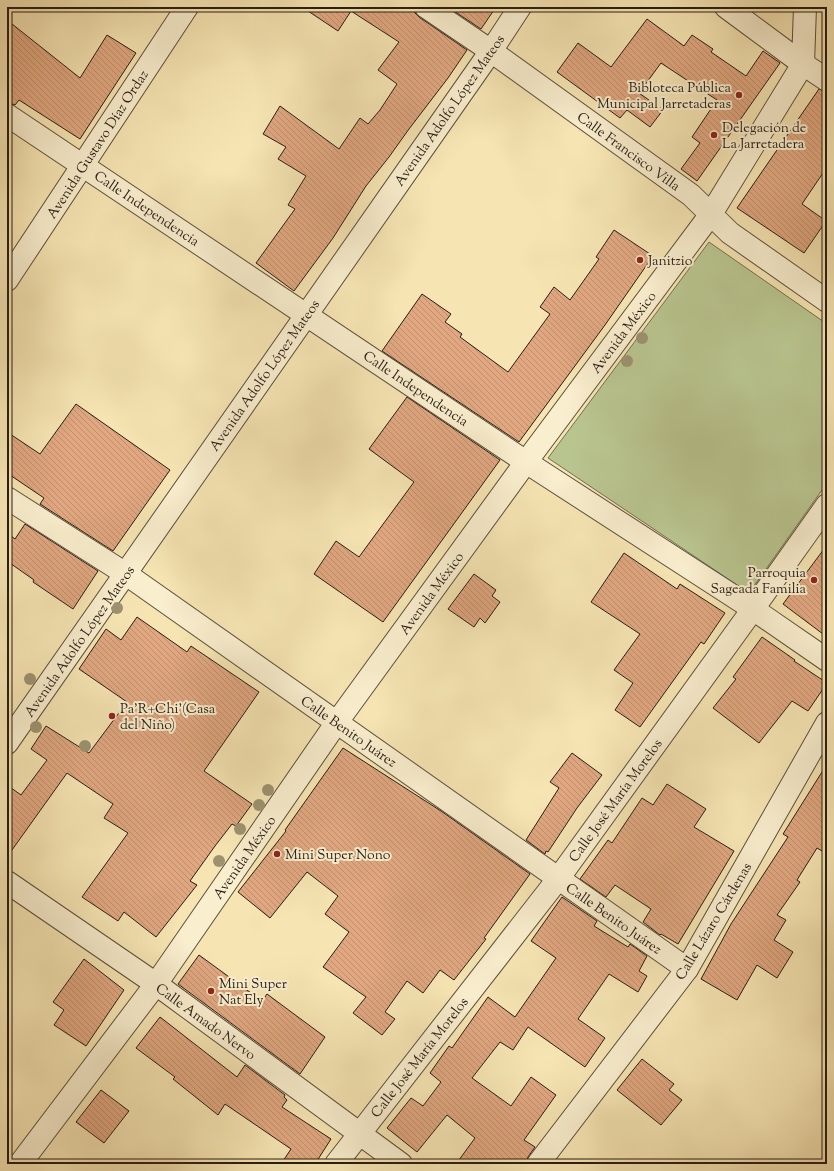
<svg xmlns="http://www.w3.org/2000/svg" width="834" height="1171" viewBox="0 0 834 1171" font-family="'Sorts Mill Goudy',serif">
	<style>
		.park { fill: #b9c58f; stroke: #707152 }
		.building { fill: url(#building-back-hatch); stroke: #281d15 }
		.lines { fill: none; stroke-linecap: round; stroke-linejoin: round }
		.minor-casing { stroke: #5c4f3c; stroke-width: 24 }
		.minor { stroke: #f9eece; stroke-width: 22 }
		.tree { fill: #9d9270 }
		.poi-dot { fill: #8f2418; stroke: #f9eece; stroke-width: 1.5 }
		.labels { text-anchor: middle; stroke-width: 4; stroke-linejoin: round; paint-order: stroke }
		.poi-label { font-size: 14px; fill: #281d15; stroke: #f9eece; text-anchor: start }
		.street-label { font-size: 14px; fill: #281d15; stroke: #f9eece }
	</style>
	<defs>
		<pattern id="building-back-hatch" width="6" height="6" patternUnits="userSpaceOnUse"><rect width="6" height="6" fill="#e0a780"/><path d="M-1 5l2 2M0 0l6 6M5-1l2 2" fill="none" stroke="#c08f6e"/></pattern>
	</defs>
	<rect width="100%" height="100%" fill="#f6e5b3"/>
	<filter id="stains"><feTurbulence type="fractalNoise" baseFrequency=".005" numOctaves="4"/><feColorMatrix values="0 0 0 0 .2 0 0 0 0 .09 0 0 0 0 .02 0 0 0 .5 -.17"/></filter>
	<radialGradient id="worn" r=".72"><stop offset=".6" stop-color="#630" stop-opacity="0"/><stop offset="1" stop-color="#630" stop-opacity=".3"/></radialGradient>
	<polygon class="park" points="709,242 827,324 827,483 749,593 548,458"/>
	<g class="building">
		<polygon points="302,7 414,7 415,13 419,17 467,50 448,78 409,129 389,157 366,186 333,238 294,291 256,263 295,209 288,205 306,176 278,159 286,147 263,134 280,106 339,149 360,118 368,124 380,110 397,84 378,70 399,42 351,11 338,31"/>
		<polygon points="448,7 496,7 481,29"/>
		<polygon points="647,19 684,46 692,35 713,49 711,52 746,76 763,51 780,63 697,181 681,169 700,143 692,137 717,100 661,63 639,93 663,110 650,127 627,110 620,118 557,72 578,43 611,67"/>
		<polygon points="7,20 80,78 107,35 136,53 80,139 19,100 15,105 7,103"/>
		<polygon points="819,89 827,92 827,167 802,204 826,221 804,253 737,208"/>
		<polygon points="614,230 653,256 605,325 519,442 382,351 422,294 451,314 445,322 462,334 460,337 508,372 550,314 540,307 554,287 570,300 599,259 596,257"/>
		<polygon points="407,397 500,460 383,622 314,574 336,541 359,557 414,482 369,449"/>
		<polygon points="76,404 170,470 113,551 40,504 44,498 7,473 7,432 40,454"/>
		<polygon points="25,524 98,571 73,609 33,582 34,580 7,561 7,533 15,539"/>
		<polygon points="827,545 827,637 783,604"/>
		<polygon points="624,553 677,589 680,584 725,613 704,644 701,642 640,727 615,710 633,683 614,670 640,634 591,602"/>
		<polygon points="474,574 496,590 492,596 500,602 485,623 480,618 474,627 448,609"/>
		<polygon points="137,617 187,652 191,646 259,692 204,771 252,804 236,826 232,824 215,846 190,881 197,885 156,937 124,912 118,921 82,897 128,833 104,818 113,804 67,773 7,857 7,785 21,795 47,760 31,749 46,726 89,753 127,702 79,669 106,629 121,640"/>
		<polygon points="762,637 795,660 794,661 827,683 808,711 792,701 759,743 713,708 736,679 733,677"/>
		<polygon points="343,748 441,811 530,874 484,938 486,939 454,980 440,970 423,993 407,981 385,1012 395,1019 382,1035 353,1013 366,997 323,967 349,932 325,914 338,896 307,872 270,918 238,892 286,831 285,830"/>
		<polygon points="572,753 602,775 577,808 548,852 546,851 545,854 526,840 559,788 550,782"/>
		<polygon points="827,764 827,854 817,848 797,880 800,882 777,915 786,920 774,940 793,952 777,978 757,965 737,1000 701,979 731,924 788,837 783,834"/>
		<polygon points="667,784 706,809 694,827 734,851 678,944 661,934 660,935 643,922 651,909 615,885 606,897 580,879 608,840 612,843 642,798 653,805"/>
		<polygon points="562,897 597,921 594,926 628,947 630,944 647,956 639,971 647,976 638,992 609,974 578,1019 605,1038 585,1067 528,1027 513,1050 500,1042 472,1078 511,1106 531,1077 556,1095 524,1140 535,1147 528,1157 526,1164 456,1164 475,1138 447,1115 417,1152 387,1128 411,1098 423,1106 441,1082 430,1073 449,1046 452,1048 488,997 515,1017 556,958 531,941"/>
		<polygon points="199,955 262,1001 267,994 325,1037 300,1074 178,984"/>
		<polygon points="84,959 124,990 86,1046 54,1025 64,1010 53,1002"/>
		<polygon points="160,1017 237,1077 245,1065 285,1095 284,1097 287,1100 282,1107 331,1139 315,1164 281,1164 291,1149 225,1104 218,1115 173,1079 175,1077 136,1048"/>
		<polygon points="642,1059 674,1084 669,1090 682,1100 661,1125 617,1090"/>
		<polygon points="101,1090 129,1111 104,1143 76,1122"/>
	</g>
	<g class="lines">
		<g class="minor-casing">
			<g id="minor">
				<polyline points="426,7 491,51 691,195 730,233 827,301"/>
				<polyline points="726,7 803,64 827,80"/>
				<polyline points="7,115 526,462 753,609 827,660"/>
				<polyline points="7,280 187,7"/>
				<polyline points="7,498 126,574 687,969"/>
				<polyline points="7,743 491,51 520,7"/>
				<polyline points="7,882 156,984 401,1164"/>
				<polyline points="20,1164 156,984 337,722 526,462 711,214 803,64 805,7"/>
				<polyline points="336,1164 558,879 753,609 827,505"/>
				<polyline points="538,1164 687,969 827,723"/>
			</g>
		</g>
		<use href="#minor" class="minor"/>
	</g>
	<g class="tree">
		<circle cx="642" cy="338" r="6"/>
		<circle cx="627" cy="361" r="6"/>
		<circle cx="117" cy="608" r="6"/>
		<circle cx="30" cy="679" r="6"/>
		<circle cx="36" cy="727" r="6"/>
		<circle cx="85" cy="746" r="6"/>
		<circle cx="268" cy="790" r="6"/>
		<circle cx="259" cy="805" r="6"/>
		<circle cx="240" cy="829" r="6"/>
		<circle cx="219" cy="861" r="6"/>
	</g>
	<g class="poi-dot">
		<circle cx="739" cy="95" r="4"/>
		<circle cx="714" cy="135" r="4"/>
		<circle cx="640" cy="260" r="4"/>
		<circle cx="814" cy="580" r="4"/>
		<circle cx="112" cy="716" r="4"/>
		<circle cx="277" cy="854" r="4"/>
		<circle cx="211" cy="991" r="4"/>
	</g>
	<g class="labels">
		<g class="poi-label">
			<text x="731" y="92" text-anchor="end">Bibloteca Pública<tspan x="731" dy="16">Municipal Jarretaderas</tspan></text>
			<text x="722" y="132">Delegación de<tspan x="722" dy="16">La Jarretadera</tspan></text>
			<text x="648" y="265">Janitzio</text>
			<text x="806" y="577" text-anchor="end">Parroquia<tspan x="806" dy="16">Sageada Familia</tspan></text>
			<text x="120" y="713">Pa'R+Chi'(Casa<tspan x="120" dy="16">del Niño)</tspan></text>
			<text x="285" y="859">Mini Super Nono</text>
			<text x="219" y="988">Mini Super<tspan x="219" dy="16">Nat Ely</tspan></text>
		</g>
		<g class="street-label">
			<text transform="translate(449 110) rotate(-55)" y="5">Avenida Adolfo López Mateos</text>
			<text transform="translate(97 144) rotate(-57)" y="5">Avenida Gustavo Díaz Ordaz</text>
			<text transform="translate(629 151) rotate(36)" y="5">Calle Francisco Villa</text>
			<text transform="translate(147 208) rotate(34)" y="5">Calle Independencia</text>
			<text transform="translate(623 332) rotate(-53)" y="5">Avenida México</text>
			<text transform="translate(264 375) rotate(-55)" y="5">Avenida Adolfo López Mateos</text>
			<text transform="translate(416 388) rotate(34)" y="5">Calle Independencia</text>
			<text transform="translate(431 593) rotate(-54)" y="5">Avenida México</text>
			<text transform="translate(79 641) rotate(-55)" y="5">Avenida Adolfo López Mateos</text>
			<text transform="translate(349 731) rotate(35)" y="5">Calle Benito Juárez</text>
			<text transform="translate(615 800) rotate(-54)" y="5">Calle José María Morelos</text>
			<text transform="translate(244 857) rotate(-55)" y="5">Avenida México</text>
			<text transform="translate(614 918) rotate(35)" y="5">Calle Benito Juárez</text>
			<text transform="translate(713 921) rotate(-59)" y="5">Calle Lázaro Cárdenas</text>
			<text transform="translate(206 1021) rotate(36)" y="5">Calle Amado Nervo</text>
			<text transform="translate(419 1057) rotate(-52)" y="5">Calle José María Morelos</text>
		</g>
	</g>
	<rect width="834" height="1171" fill="none" stroke="#f6e5b3" stroke-width="24"/>
	<rect x="8" y="8" width="818" height="1155" fill="none" stroke="#281d15" stroke-width="2"/>
	<rect x="12" y="12" width="810" height="1147" fill="none" stroke="#281d15"/>
	<rect width="100%" height="100%" filter="url(#stains)"/>
	<rect width="100%" height="100%" fill="url(#worn)"/>
</svg>
